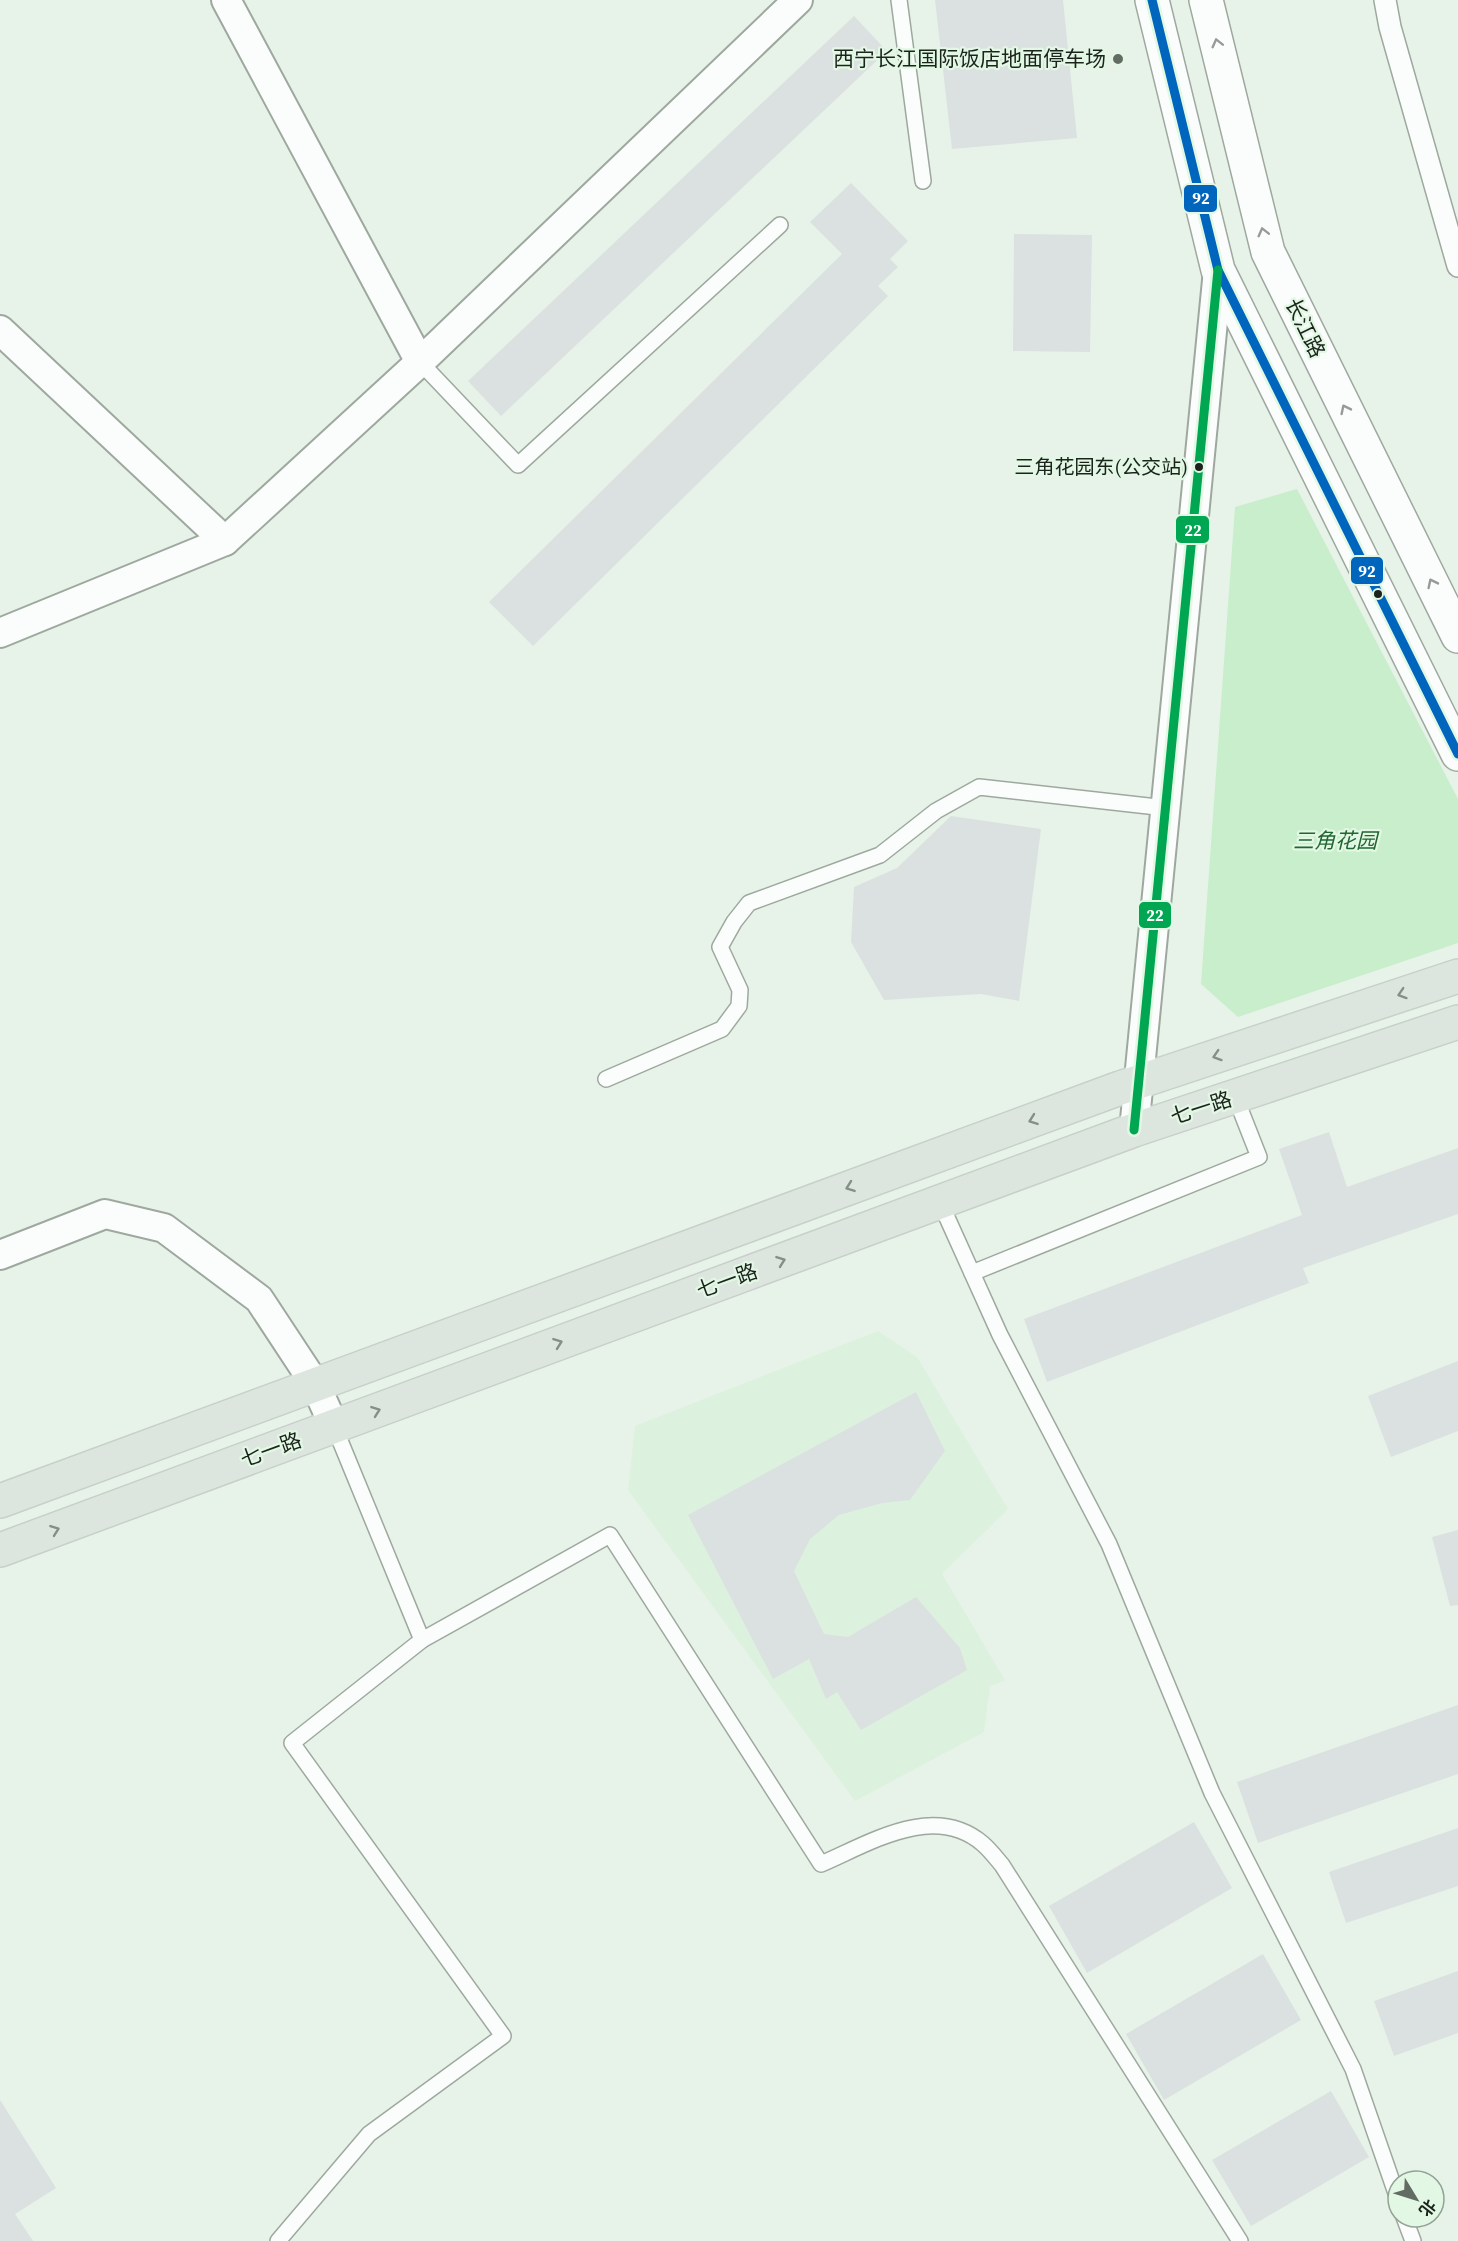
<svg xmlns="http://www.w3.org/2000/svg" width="1458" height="2241" viewBox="0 0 1458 2241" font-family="'Source Serif 4','Noto Sans SC',serif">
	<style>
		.built { fill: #dcf1de }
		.green { fill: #c8eecc }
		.building { fill: #dbe1e1 }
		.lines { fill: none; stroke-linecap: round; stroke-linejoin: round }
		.service-casing { stroke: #9ea89f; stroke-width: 18 }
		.pedestrian-casing { stroke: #9ea89f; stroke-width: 24 }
		.minor-casing { stroke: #9ea89f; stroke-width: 32 }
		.secondary-casing { stroke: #9ea89f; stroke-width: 36 }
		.primary-casing { stroke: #c9cfca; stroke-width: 36 }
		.service { stroke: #fbfdfc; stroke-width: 15 }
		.pedestrian { stroke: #fbfdfc; stroke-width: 21 }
		.minor { stroke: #fbfdfc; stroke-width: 28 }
		.secondary { stroke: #fbfdfc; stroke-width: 33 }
		.primary { stroke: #dce6df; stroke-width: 33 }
		.bus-1-casing { stroke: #e2f8e4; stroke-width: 14 }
		.bus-2-casing { stroke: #e2f8e4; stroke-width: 14 }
		.bus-1 { stroke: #0065bd; stroke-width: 9 }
		.bus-2 { stroke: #00a651; stroke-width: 9 }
		.oneway { stroke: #969b97 }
		.oneway2 { stroke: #858e87 }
		.poi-dot { fill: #626c63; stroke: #e2f8e4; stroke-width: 2 }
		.bus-dot { fill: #1b231c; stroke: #e2f8e4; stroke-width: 2 }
		.labels { text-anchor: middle; stroke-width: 4.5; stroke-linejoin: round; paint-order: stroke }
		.bus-label { font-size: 20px; fill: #1b231c; stroke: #e2f8e4; text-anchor: end }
		.poi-label { font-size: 21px; fill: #1b231c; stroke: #e2f8e4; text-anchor: end }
		.street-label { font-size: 21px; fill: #1b231c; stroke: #e2f8e4 }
		.park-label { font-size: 21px; font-style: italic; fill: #226632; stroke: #e2f8e4 }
		.line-badge { stroke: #e2f8e4; stroke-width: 2 }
		.badge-label { font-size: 16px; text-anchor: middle; font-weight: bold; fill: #fff }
	</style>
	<rect width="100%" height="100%" fill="#e7f3e8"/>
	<polygon class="built" points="878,1331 917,1357 1008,1509 942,1574 1005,1680 990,1686 984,1732 855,1801 628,1490 635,1426"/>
	<polygon class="green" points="1297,489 1458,799 1458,943 1238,1017 1201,984 1235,507"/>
	<g class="building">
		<polygon points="935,0 1063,0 1077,138 952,149"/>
		<polygon points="854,16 887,51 501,416 468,381"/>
		<polygon points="851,183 908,241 890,259 898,267 878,286 888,296 533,646 489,602 842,254 810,222"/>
		<polygon points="1014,234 1092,235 1090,352 1013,351"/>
		<polygon points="951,816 1041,829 1019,1001 981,994 884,1000 851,942 854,887 897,868"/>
		<polygon points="1329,1132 1347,1187 1458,1148 1458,1214 1303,1268 1309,1283 1047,1382 1024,1319 1302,1215 1279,1149"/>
		<polygon points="1458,1361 1458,1431 1391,1457 1368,1396"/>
		<polygon points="916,1392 945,1451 910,1500 882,1503 839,1515 810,1539 794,1571 824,1634 848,1637 916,1597 960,1648 967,1670 861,1730 837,1692 826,1699 809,1659 773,1679 688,1515"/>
		<polygon points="1458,1530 1458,1605 1450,1606 1432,1537"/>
		<polygon points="1458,1705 1458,1774 1258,1843 1237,1782"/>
		<polygon points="1194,1822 1232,1888 1087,1973 1049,1906"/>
		<polygon points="1458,1828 1458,1886 1346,1923 1329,1872"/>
		<polygon points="1263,1954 1301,2020 1164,2100 1126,2034"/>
		<polygon points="1458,1971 1458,2033 1394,2056 1374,2001"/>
		<polygon points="1331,2091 1369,2157 1251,2226 1212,2160"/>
		<polygon points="0,2100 56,2188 15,2214 33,2241 0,2241"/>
	</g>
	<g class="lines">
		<g class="service-casing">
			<g id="service">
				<polyline points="899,0 923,181"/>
				<polyline points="420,362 518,465 780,225"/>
				<polyline points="606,1079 722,1029 739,1006 740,990 720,947 734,922 749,903 880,855 936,811 979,787 1166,808"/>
				<polyline points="940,1202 1000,1335 1109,1544 1212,1793 1353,2069 1398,2199"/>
				<polyline points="972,1273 1259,1157 1235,1096"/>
				<path d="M334,1426L422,1640L610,1535L821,1864C870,1843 934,1802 983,1844C990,1850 996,1858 1002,1865L1240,2241"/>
				<polyline points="1404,2217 1413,2241"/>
				<polyline points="278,2241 369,2134 503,2036 292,1743 422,1640"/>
			</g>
		</g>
		<g class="pedestrian-casing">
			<polyline id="pedestrian" points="1385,0 1390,27 1458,266"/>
		</g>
		<g class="minor-casing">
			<g id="minor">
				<polyline points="226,0 420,362"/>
				<polyline points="0,330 225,541"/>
				<polyline points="0,633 225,541 420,362 798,0"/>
				<polyline points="1134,1130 1218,270"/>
				<polyline points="0,1255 105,1214 164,1228 259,1299 315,1384 334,1426"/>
			</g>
		</g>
		<g class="secondary-casing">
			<g id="secondary">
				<polyline points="1152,0 1218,270 1458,754"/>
				<polyline points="1206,0 1268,252 1458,636"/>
			</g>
		</g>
		<g class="primary-casing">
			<g id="primary">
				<polyline points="0,1501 1120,1088 1458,976"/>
				<polyline points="0,1550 1134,1130 1458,1022"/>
			</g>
		</g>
		<use href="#service" class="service"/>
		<use href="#pedestrian" class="pedestrian"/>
		<use href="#minor" class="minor"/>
		<use href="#secondary" class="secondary"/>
		<use href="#primary" class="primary"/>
		<g class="bus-1-casing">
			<polyline id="bus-1" points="1152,0 1218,270 1458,754"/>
		</g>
		<g class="bus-2-casing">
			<polyline id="bus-2" points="1134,1130 1218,270"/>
		</g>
		<use href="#bus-1" class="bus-1"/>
		<use href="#bus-2" class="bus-2"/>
	</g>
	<defs><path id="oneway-chevron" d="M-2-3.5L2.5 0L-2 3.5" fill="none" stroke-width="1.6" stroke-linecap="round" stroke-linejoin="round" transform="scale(1.5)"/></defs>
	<g class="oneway">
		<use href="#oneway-chevron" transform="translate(1217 43) rotate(-104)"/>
		<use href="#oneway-chevron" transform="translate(1263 232) rotate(-104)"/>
		<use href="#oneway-chevron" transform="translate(1345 409) rotate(-116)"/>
		<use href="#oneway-chevron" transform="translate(1432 583) rotate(-116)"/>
	</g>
	<g class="oneway2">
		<use href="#oneway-chevron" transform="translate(1402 994) rotate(162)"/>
		<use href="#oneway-chevron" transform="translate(1217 1056) rotate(162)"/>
		<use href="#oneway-chevron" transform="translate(1033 1120) rotate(160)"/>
		<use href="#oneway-chevron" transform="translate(850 1187) rotate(160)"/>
		<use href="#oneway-chevron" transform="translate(781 1261) rotate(-20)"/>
		<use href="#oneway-chevron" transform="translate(558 1343) rotate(-20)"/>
		<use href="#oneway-chevron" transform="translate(376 1411) rotate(-20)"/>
		<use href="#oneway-chevron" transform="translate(55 1530) rotate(-20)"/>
	</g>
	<circle class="poi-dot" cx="1118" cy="59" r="6"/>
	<g class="bus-dot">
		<circle cx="1199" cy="467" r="5"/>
		<circle cx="1378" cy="594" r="5"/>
	</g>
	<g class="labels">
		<g class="bus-label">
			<text x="1188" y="474">三角花园东(公交站)</text>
		</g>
		<g class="poi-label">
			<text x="1106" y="66">西宁长江国际饭店地面停车场</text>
		</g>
		<g class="street-label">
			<text transform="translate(1305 328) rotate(64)" y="7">长江路</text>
			<text transform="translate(1201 1108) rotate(-18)" y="7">七一路</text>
			<text transform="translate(727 1281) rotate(-20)" y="7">七一路</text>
			<text transform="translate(271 1450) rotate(-20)" y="7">七一路</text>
		</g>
		<g class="park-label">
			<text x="1335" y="848">三角花园</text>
		</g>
	</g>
	<g class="line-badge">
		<rect x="1183" y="184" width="35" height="29" rx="6" fill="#0065bd"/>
		<rect x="1175" y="515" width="35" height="29" rx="6" fill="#00a651"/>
		<rect x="1350" y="556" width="34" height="29" rx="6" fill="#0065bd"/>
		<rect x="1138" y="901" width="34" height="28" rx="6" fill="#00a651"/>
	</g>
	<g class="badge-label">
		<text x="1201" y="204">92</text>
		<text x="1193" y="536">22</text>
		<text x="1367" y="577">92</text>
		<text x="1155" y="921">22</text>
	</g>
	<g transform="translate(1416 2199) rotate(128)"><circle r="28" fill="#e2f8e4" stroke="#92a394" stroke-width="1.5"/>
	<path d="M0-4.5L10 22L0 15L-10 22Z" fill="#626c63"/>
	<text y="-9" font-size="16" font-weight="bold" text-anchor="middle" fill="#1b231c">北</text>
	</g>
</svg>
